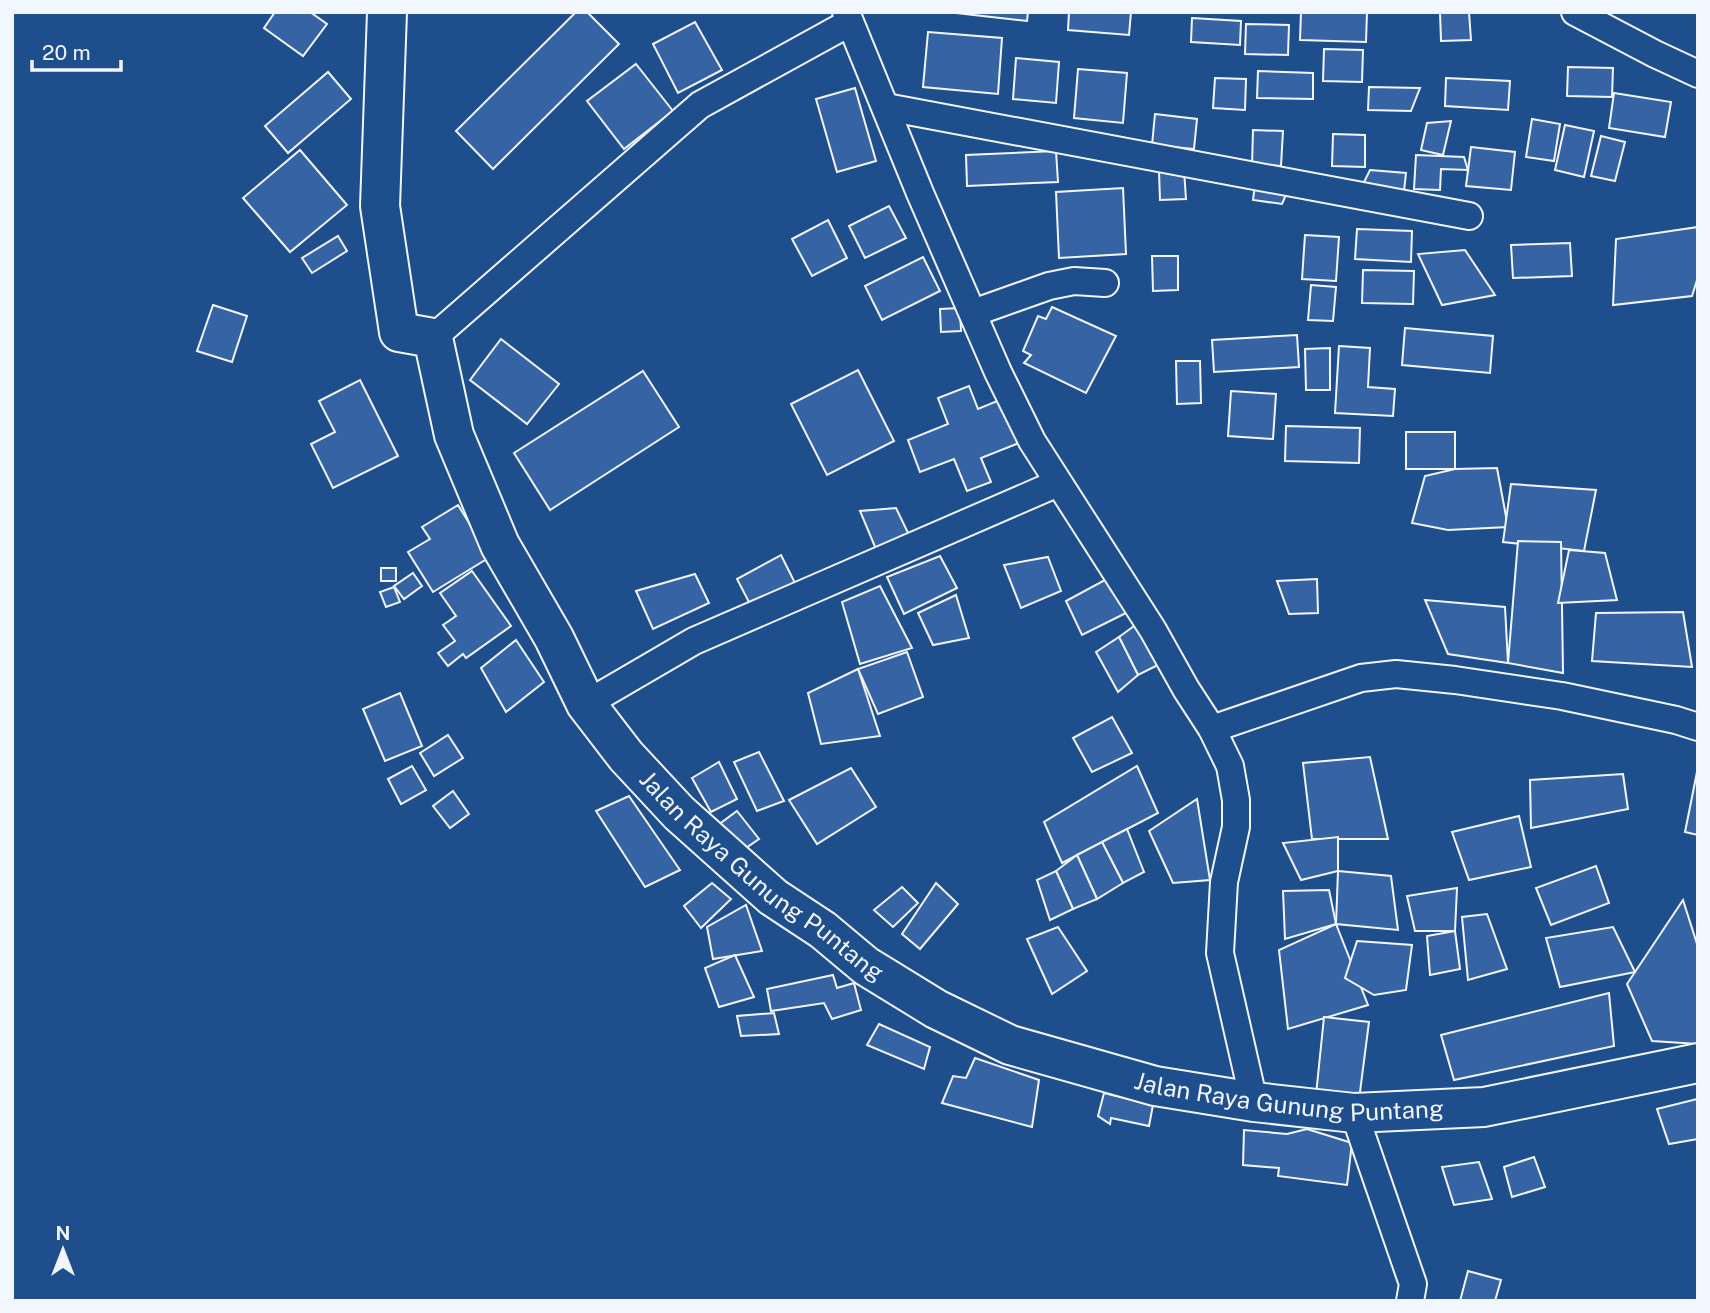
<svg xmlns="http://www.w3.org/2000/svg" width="1710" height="1313" viewBox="0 0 1710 1313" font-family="'Public Sans',sans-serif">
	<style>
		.building { fill: #3563a3; stroke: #f2f6ff; stroke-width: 2 }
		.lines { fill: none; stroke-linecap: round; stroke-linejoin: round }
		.street-casing { stroke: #f2f6ff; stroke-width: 30 }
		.secondary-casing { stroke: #f2f6ff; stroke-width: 42 }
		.street { stroke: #1f4e8c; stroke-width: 26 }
		.secondary { stroke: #1f4e8c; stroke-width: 38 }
		.labels { text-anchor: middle; stroke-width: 5; stroke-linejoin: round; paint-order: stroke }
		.street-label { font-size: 24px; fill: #f2f6ff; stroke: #1f4e8c }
	</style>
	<rect width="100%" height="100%" fill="#1f4e8c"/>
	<g class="building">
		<polygon points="275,12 310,12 327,24 303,56 264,28"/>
		<polygon points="576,12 587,12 619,44 493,169 456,131"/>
		<polygon points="947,12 1028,12 1027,21"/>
		<polygon points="1069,12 1131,12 1129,35 1068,30"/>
		<polygon points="1301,12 1367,12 1366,42 1300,40"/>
		<polygon points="1440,12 1469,12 1471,40 1441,41"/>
		<polygon points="1192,18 1241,21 1240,45 1191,42"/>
		<polygon points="695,22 722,70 678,93 653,44"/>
		<polygon points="1246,24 1289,25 1288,55 1245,54"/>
		<polygon points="928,32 1002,38 998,94 923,87"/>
		<polygon points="1324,49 1363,50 1362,82 1323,81"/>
		<polygon points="1016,58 1059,62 1056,103 1013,99"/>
		<polygon points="636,64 673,111 624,149 587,101"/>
		<polygon points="1568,67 1613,68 1612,97 1567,96"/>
		<polygon points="1078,69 1127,73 1123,123 1074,118"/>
		<polygon points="1258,71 1313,73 1313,99 1257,98"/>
		<polygon points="328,72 351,99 288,153 265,126"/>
		<polygon points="1215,78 1246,79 1245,110 1213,108"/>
		<polygon points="1446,78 1510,81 1508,110 1445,106"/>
		<polygon points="1369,87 1420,88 1411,111 1368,110"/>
		<polygon points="855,88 876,161 837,172 816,99"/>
		<polygon points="1614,93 1671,102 1665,137 1609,128"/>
		<polygon points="1155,114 1197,119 1194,149 1152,145"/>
		<polygon points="1532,119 1560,124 1554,161 1526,157"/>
		<polygon points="1451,121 1443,155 1421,150 1427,123"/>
		<polygon points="1565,125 1594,131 1584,177 1555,170"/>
		<polygon points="1253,130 1283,131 1281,166 1252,165"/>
		<polygon points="1333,134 1365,135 1365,167 1332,166"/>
		<polygon points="1601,136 1625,142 1615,181 1591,176"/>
		<polygon points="1471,147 1515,152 1511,190 1466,186"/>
		<polygon points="300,150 347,205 290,252 243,198"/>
		<polygon points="1056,151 1058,182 967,186 966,155"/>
		<polygon points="1416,155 1464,157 1468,170 1441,169 1440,190 1414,189"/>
		<polygon points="1184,170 1186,199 1160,200 1159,171"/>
		<polygon points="1370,170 1406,173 1404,191 1361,188"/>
		<polygon points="1255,184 1289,188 1282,204 1253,200"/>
		<polygon points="1123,188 1126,254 1059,258 1056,192"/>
		<polygon points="889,206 906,238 865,258 849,226"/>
		<polygon points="828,220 847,258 812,276 792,239"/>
		<polygon points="1698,227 1698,277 1692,296 1613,305 1616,239"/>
		<polygon points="1357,229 1412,231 1411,262 1355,259"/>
		<polygon points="1305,235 1339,237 1336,281 1302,279"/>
		<polygon points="338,236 347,251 312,273 302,258"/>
		<polygon points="1570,243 1572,276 1513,278 1511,245"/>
		<polygon points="1465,250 1495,295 1442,305 1418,254"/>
		<polygon points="1152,256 1178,256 1178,290 1153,291"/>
		<polygon points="923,257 940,291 882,320 865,286"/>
		<polygon points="1363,270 1414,271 1413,304 1362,303"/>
		<polygon points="1311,285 1336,287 1333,321 1308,320"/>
		<polygon points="213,305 247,316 232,362 197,351"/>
		<polygon points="1052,307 1116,336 1086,393 1024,363 1031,355 1023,351 1038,316 1046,319"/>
		<polygon points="960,308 961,331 941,332 940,309"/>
		<polygon points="1405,328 1493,336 1490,373 1402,365"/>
		<polygon points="1297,335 1299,367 1214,372 1212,340"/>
		<polygon points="501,339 559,384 527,424 470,380"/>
		<polygon points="1339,346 1370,348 1368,387 1395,389 1393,416 1335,413"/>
		<polygon points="1330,348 1330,390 1306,390 1305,349"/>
		<polygon points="1176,361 1200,361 1201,403 1177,404"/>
		<polygon points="858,370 894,441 827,475 791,404"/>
		<polygon points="643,371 679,427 550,510 514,453"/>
		<polygon points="360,380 398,456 333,488 311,444 335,432 319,401"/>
		<polygon points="969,386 978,409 1002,399 1019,443 981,458 991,482 967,491 954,459 920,472 908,440 948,424 938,398"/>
		<polygon points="1231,391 1276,394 1273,439 1228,436"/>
		<polygon points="1286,426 1360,428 1359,463 1285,461"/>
		<rect x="1406" y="432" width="49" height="37"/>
		<polygon points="1497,468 1508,527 1448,530 1412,523 1425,476 1455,469"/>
		<polygon points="1511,484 1596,490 1584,551 1503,542"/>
		<polygon points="458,505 490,557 433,592 408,552 430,539 422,527"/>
		<polygon points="896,508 912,541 878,554 860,511"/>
		<polygon points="1518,541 1561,542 1563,673 1508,663"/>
		<polygon points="1569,550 1605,553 1617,600 1558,603"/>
		<polygon points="781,555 795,583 751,606 737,579"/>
		<polygon points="940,556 957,588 904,614 887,577"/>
		<polygon points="1048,557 1061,591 1021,608 1004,565"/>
		<rect x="381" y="568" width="15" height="13"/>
		<polygon points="472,571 511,626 466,658 463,654 448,666 438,653 455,641 443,625 456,616 440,593"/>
		<polygon points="413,573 422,586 404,599 394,586"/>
		<polygon points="695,574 709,603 653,629 636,591"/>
		<polygon points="1116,574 1138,607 1082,635 1066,601"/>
		<polygon points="1317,579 1318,613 1289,614 1277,581"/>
		<polygon points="880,586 912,648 860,664 842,602"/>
		<polygon points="394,587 400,602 386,607 380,592"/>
		<polygon points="956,595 969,638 933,645 918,613"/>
		<polygon points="1425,600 1505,607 1508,663 1448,654"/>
		<polygon points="1683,612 1692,667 1592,661 1596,613"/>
		<polygon points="1145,618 1164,662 1138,675 1119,637"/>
		<polygon points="1119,637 1138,675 1118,692 1096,652"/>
		<polygon points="516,640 544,682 506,712 481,668"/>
		<polygon points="907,652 923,697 878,714 858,669"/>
		<polygon points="858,669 880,736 821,744 808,693"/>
		<polygon points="400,693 422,746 385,761 363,709"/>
		<polygon points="1112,717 1132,753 1092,772 1073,738"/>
		<polygon points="448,735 463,758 434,776 420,753"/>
		<polygon points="759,752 784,801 757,811 734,762"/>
		<polygon points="1370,757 1388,839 1312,839 1303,763"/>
		<polygon points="719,762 737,799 711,812 692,778"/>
		<polygon points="412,766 426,790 401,804 388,779"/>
		<polygon points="1137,766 1158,813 1062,863 1044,822"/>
		<polygon points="1698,767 1698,835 1685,832"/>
		<polygon points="851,768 876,807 817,844 789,800"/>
		<polygon points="1623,774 1628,809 1531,828 1530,780"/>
		<polygon points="453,791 469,814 450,828 433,806"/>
		<polygon points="629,796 680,870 645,887 596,811"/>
		<polygon points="1197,799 1210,880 1173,883 1149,831"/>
		<polygon points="737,811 759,839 734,856 714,828"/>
		<polygon points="1519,816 1531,867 1469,880 1452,832"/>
		<polygon points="1127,829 1144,872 1123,883 1102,842"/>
		<polygon points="1338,837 1338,871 1301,880 1283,843"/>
		<polygon points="1102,842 1123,883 1097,899 1077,855"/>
		<polygon points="1077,855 1097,899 1073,909 1056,871"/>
		<polygon points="1596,866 1609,903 1551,925 1536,888"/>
		<polygon points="1056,871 1073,909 1050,920 1037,880"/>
		<polygon points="1338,871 1391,876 1398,930 1336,924"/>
		<polygon points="712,883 731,899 701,928 684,906"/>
		<polygon points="936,883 958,904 920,949 902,934"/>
		<polygon points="902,887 918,903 893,927 874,910"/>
		<polygon points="1457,888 1455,931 1415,931 1407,896"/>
		<polygon points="1329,890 1336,924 1285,939 1283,891"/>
		<polygon points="1683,900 1698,947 1698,1044 1652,1041 1627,984"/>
		<polygon points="746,905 762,951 713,959 707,927"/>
		<polygon points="1487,914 1507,969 1468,980 1462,917"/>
		<polygon points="1336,924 1368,1005 1288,1029 1279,950"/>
		<polygon points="1058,927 1087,971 1052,994 1027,939"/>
		<polygon points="1613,927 1635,972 1560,987 1546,938"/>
		<polygon points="1455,931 1460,969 1430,975 1427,936"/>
		<polygon points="1357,941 1412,945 1406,990 1374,995 1345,978"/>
		<polygon points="735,955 754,997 719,1007 705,968"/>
		<polygon points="833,975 837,988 854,983 861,1010 832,1019 824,1003 771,1011 767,989"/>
		<polygon points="1609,993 1614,1046 1454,1080 1441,1035"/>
		<polygon points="774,1013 779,1034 741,1036 737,1016"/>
		<polygon points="1324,1017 1369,1022 1359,1100 1316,1095"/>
		<polygon points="879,1024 930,1047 924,1069 867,1045"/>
		<polygon points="975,1058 1039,1080 1032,1127 942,1103 953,1076 966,1078"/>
		<polygon points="1104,1093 1153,1105 1149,1126 1111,1118 1110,1124 1098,1116"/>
		<polygon points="1697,1099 1698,1139 1669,1144 1657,1109"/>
		<polygon points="1307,1129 1352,1143 1347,1185 1278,1176 1279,1168 1243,1165 1244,1130 1287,1134"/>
		<polygon points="1534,1157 1545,1187 1512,1197 1504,1167"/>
		<polygon points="1479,1162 1492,1199 1454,1205 1442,1167"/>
		<polygon points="1468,1271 1501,1280 1495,1301 1460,1301"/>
	</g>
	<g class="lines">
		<g class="street-casing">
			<g id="street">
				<polyline points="846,12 920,193 998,372 1032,441 1153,630 1186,689 1212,729 1230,766 1236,800 1236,827 1224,882 1220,953 1254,1102"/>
				<polyline points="1575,12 1655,54 1698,74"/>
				<polyline points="886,107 1469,216"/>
				<polyline points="973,313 1049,286 1074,281 1105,283"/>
				<polyline points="433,338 700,105 849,23"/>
				<polyline points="586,704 694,641 1058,483"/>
				<polyline points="1212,729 1361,678 1396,674 1455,680 1562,696 1676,720 1698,727"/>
				<polyline points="1354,1113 1413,1284 1410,1301"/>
			</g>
		</g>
		<g class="secondary-casing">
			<g id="secondary">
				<path id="s1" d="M387,12L380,206L399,332L433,338L454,435L500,545L554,638L586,704L626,756L679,813L773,897L823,930L866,966L936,1009L1010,1045L1155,1086L1254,1102L1354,1113L1484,1107L1698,1063"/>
			</g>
		</g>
		<use href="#street" class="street"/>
		<use href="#secondary" class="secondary"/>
	</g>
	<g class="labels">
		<g class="street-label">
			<text dy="8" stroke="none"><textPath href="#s1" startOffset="1003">Jalan Raya Gunung Puntang</textPath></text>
			<text dy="8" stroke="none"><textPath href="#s1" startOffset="1591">Jalan Raya Gunung Puntang</textPath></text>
		</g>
	</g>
	<rect width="1710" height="1313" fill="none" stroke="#f2f6ff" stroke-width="28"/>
	<g transform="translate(63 1250)" stroke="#1f4e8c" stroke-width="5" paint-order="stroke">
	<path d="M0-5L12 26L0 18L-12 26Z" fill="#f2f6ff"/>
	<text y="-10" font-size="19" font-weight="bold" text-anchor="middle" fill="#f2f6ff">N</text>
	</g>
	<path d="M32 60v10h89v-10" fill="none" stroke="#f2f6ff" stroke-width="3.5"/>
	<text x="42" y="60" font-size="21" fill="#f2f6ff" stroke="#1f4e8c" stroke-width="5" paint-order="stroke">20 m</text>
</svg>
